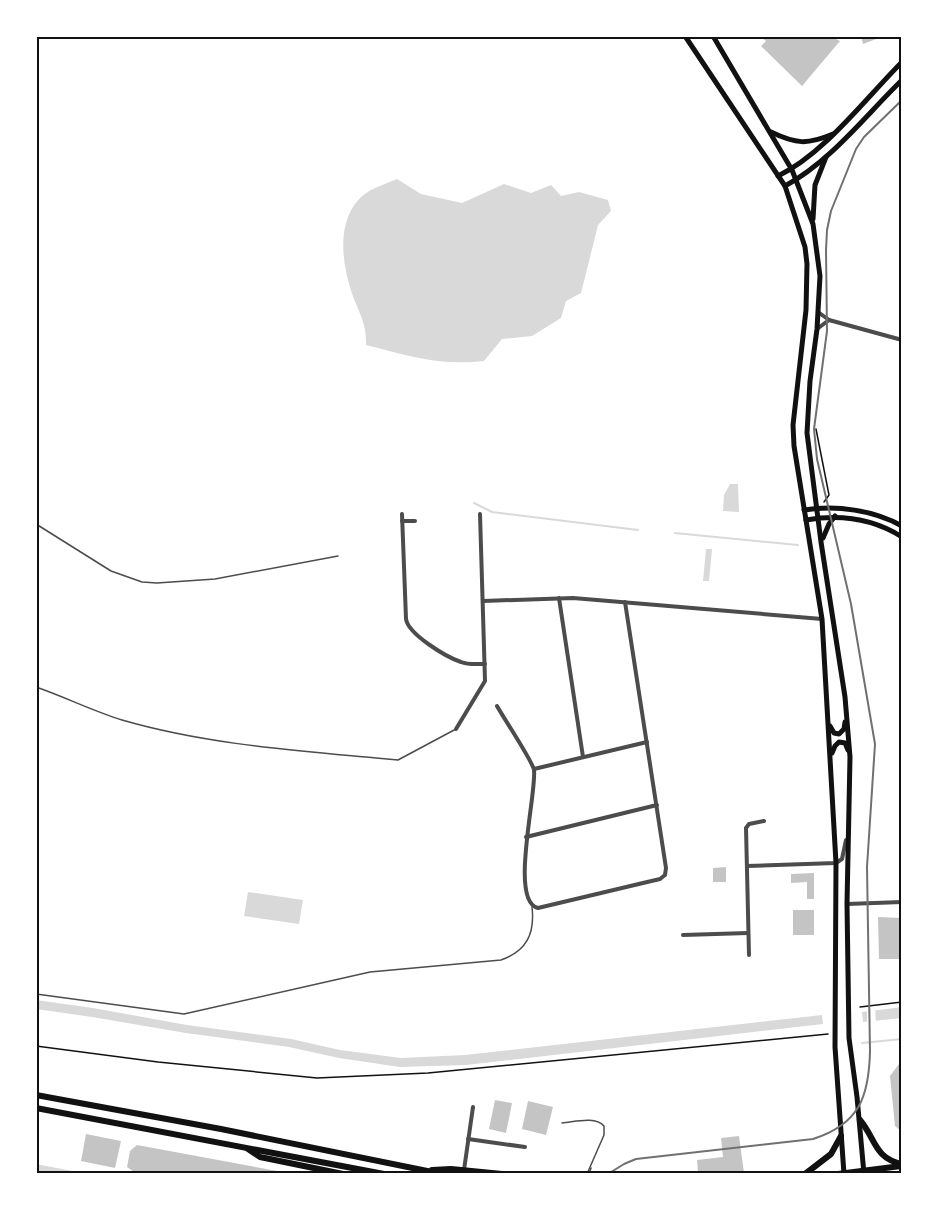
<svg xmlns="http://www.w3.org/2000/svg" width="938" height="1210" viewBox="0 0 938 1210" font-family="'Space Grotesk',sans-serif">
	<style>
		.water { fill: #d9d9d9 }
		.pier { fill: #fff }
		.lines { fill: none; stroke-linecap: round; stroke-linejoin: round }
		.stream { stroke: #d9d9d9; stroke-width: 2 }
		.building { fill: #c4c4c4 }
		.path { stroke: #111; stroke-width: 1.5 }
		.service { stroke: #4c4c4c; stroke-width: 1.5 }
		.minor { stroke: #4c4c4c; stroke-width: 4 }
		.secondary { stroke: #111; stroke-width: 5 }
		.primary { stroke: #111; stroke-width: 5 }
		.trunk { stroke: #111; stroke-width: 6 }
		.rail { stroke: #707070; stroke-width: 2 }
		.neatline { fill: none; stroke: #111; stroke-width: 2 }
	</style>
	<rect width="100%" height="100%" fill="#fff"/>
	<g class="water">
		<path d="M397,179L421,194L462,203L504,184L531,193L551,185L561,196L579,192L608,200L611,211L598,225L581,293L566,301L561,318L532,336L502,339L484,361C440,366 409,356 366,345C367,320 356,309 350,287C340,255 337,209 371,190C379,186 388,183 397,179Z"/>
		<polygon points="730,484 738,484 739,512 723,511 724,495"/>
		<polygon points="706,549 712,549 709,581 703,581"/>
		<polygon points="248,892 303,900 299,924 244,916"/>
		<polygon points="36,1000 93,1008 187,1025 291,1039 340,1050 401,1058 465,1055 822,1015 823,1024 466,1065 400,1067 339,1058 289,1047 186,1033 92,1017 36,1009"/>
		<polygon points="902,1007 902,1018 863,1022 862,1012"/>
		<polygon points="36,1164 88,1174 36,1174"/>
	</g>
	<polygon class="pier" points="875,1007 876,1023 867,1024 867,1008"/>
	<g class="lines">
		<g class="stream">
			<polyline points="474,503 492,512 638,530"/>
			<polyline points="675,533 798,545"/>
			<polyline points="862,1043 902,1039"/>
		</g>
	</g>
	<g class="building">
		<polygon points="760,36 830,36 840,41 802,86 761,46 766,41"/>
		<polygon points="861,36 884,36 863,44"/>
		<polygon points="726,867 726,882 713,882 713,868"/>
		<polygon points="814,873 814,899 807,899 807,882 791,883 791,874"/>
		<rect x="793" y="910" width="21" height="25"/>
		<polygon points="878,917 902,918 902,959 879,959"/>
		<polygon points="899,1064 902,1064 902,1132 895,1126 890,1076"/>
		<polygon points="495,1100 512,1103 506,1133 489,1129"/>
		<polygon points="528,1101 553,1107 546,1135 522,1129"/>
		<polygon points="86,1134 121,1141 115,1168 81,1161"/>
		<polygon points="739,1136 744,1173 679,1174 679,1172 698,1172 697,1160 723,1157 721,1138"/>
		<polygon points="137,1145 288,1173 288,1174 143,1174 134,1172 127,1167 130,1151"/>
	</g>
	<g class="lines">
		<g class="path">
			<polyline points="816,429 829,495 824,502"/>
			<polyline points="860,1007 902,1002"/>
			<polyline points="36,1046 158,1062 317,1078 428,1073 828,1034"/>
		</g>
		<g class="service">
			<polyline points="36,524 111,571 142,582 157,583 215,579 338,556"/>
			<path d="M36,687C65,697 93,711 122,720C205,744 290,750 376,758L398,760L456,729"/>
			<path d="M36,994L184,1014L370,972L501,960C527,951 535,933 532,907"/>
			<path d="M562,1123C575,1122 595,1116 604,1126V1135L587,1174"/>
			<polyline points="589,1174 591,1168"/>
		</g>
		<g class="minor">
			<polyline points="818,312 829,320 902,340"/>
			<polyline points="817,329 829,320"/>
			<path d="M402,514L406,619C408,634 446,657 461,662C468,665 477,664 485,664"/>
			<polyline points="402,521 415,521"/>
			<polyline points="559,598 583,757"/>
			<polyline points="483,601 573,598 822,619"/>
			<path d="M497,706C503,717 533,762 534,770C537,793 509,902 538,908L643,883L660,879L665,875L666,868L625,602"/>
			<polyline points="456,729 485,681 480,514"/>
			<polyline points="534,769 647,742"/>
			<polyline points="526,837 657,805"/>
			<polyline points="747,866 836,863 842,859 846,840"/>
			<polyline points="847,904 902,902"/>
			<polyline points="683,935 748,933"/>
			<polyline points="749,955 746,828 749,824 764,821"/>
			<polyline points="468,1139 525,1147"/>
			<polyline points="464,1170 473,1107"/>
		</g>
		<g class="secondary">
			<path d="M778,176C824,154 865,99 902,62"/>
			<path d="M785,186C831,161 865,116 902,80"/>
			<path d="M804,510C837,505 873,510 902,526"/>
			<path d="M806,520C841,514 872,518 902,537"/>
		</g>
		<g class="primary">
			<polyline points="685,36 785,186 805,247 807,264 806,310 793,425 794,446 822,619 836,863 835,1047 844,1174"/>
			<polyline points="713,36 792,170 813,224 820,276 817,329 810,381 807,433 821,542 845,697 850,757 847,904 849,1038 857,1097 864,1174"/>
			<path d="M771,132C796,144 807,145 833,134"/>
			<polyline points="813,219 815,185 826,157"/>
			<polyline points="823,538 829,524 835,516"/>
			<polyline points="830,726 834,733 839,734 844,729 845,722"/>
			<polyline points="832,753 835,746 839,742 845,743 848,750"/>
		</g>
		<g class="trunk">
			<polyline points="36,1095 221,1129 442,1174"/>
			<polyline points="36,1108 384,1174"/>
			<path d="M860,1120C876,1139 874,1158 902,1164"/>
			<polyline points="248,1149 260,1157 343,1174"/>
			<polyline points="432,1170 451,1169 502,1174"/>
			<polyline points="805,1174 831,1154 841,1136"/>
			<polyline points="838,1174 901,1166"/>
		</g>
		<path class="rail" d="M608,1174L624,1164L636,1159L813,1139C860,1124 869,1096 870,1051L867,867L875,744L851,604L817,459L814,429L827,331L826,250L827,230L831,211L856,149L864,137L902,100"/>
	</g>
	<rect width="938" height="1210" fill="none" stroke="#ffffff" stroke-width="75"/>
	<rect x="38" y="38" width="862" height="1134" class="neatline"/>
</svg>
